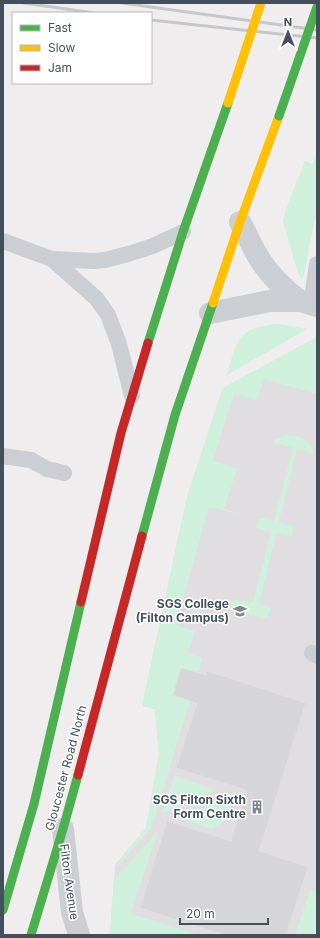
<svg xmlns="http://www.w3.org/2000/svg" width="320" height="938" viewBox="0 0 320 938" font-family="Inter,sans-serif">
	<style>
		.education { fill: #e0dee0 }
		.green { fill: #cff0dc }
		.building { fill: #d6d5d7; stroke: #e0dfe0 }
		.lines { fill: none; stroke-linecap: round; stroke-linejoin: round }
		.lane { stroke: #cbced2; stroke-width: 16 }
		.street { stroke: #cbced2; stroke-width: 22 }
		.fast { stroke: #4caf50; stroke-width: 9 }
		.slow { stroke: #ffc107; stroke-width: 9 }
		.jam { stroke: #c62828; stroke-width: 9 }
		.rail { stroke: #c5c7c9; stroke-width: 3 }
		.fast-bridge { stroke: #4caf50; stroke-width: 9 }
		.slow-bridge { stroke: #ffc107; stroke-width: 9 }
		.labels { text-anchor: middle; stroke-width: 3; stroke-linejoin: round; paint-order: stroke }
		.poi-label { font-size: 12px; font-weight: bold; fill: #43505c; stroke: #fff; text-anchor: end }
		.street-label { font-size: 12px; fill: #43505c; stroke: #fff }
	</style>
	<rect width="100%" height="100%" fill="#efeded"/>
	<polygon class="education" points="317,337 317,933 316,935 110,935 115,865 146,828 159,755 155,709 142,706 187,497 223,388"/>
	<g class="green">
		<polygon points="317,152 317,209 304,274 302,280 298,273 283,221 286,209 305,161 312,164"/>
		<path d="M279,324L307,329L227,375C237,339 238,327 279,324Z"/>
		<polygon points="317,337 317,394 264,379 257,400 234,394 213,461 237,469 224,509 242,515 209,507 176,625 195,631 188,653 203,658 198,673 181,668 173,695 190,701 152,827 120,864 115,867 146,828 159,754 155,709 142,706 187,497 223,388"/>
		<path d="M287,435C299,435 311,440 314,453L297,449L279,522L294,526L291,537L276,534L259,604L271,607L267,619L232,610L230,608L233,599L253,603L271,532L257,528L260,518L274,521L293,448L273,443L274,440Z"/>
		<polygon points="174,776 216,790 162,813"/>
		<polygon points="221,799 233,803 226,820 212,829 178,818"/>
		<polygon points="158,831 131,914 200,935 110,935 114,880"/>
		<polygon points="310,890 317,892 317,933 316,935 295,935"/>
	</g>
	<polygon class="building" points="181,668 206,675 207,671 306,703 259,851 308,867 286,935 225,935 140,908 167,821 231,841 247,790 176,768 197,703 173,695"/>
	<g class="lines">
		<g class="lane">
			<polyline points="3,241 52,259 94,261 105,260 128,254 153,246 183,232"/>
			<polyline points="52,259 97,299 108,315 119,344 132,396"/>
			<polyline points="311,304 317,264"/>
			<polyline points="3,456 31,460 47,469 64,473"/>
			<polyline points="312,653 317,656"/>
		</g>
		<g class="street">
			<path d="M240,222C247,234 252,247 259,258C270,276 284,289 300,301"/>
			<polyline points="210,313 270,301 300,301 317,306"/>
			<polyline points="63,829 72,912 79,935"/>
		</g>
		<g class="fast">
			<polyline points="148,343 183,232 228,103"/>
			<polyline points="142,536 175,415 213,303"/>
			<polyline points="3,910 34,804 81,602"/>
			<polyline points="31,935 63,829 78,775"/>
		</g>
		<polyline class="slow" points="213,303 240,222 279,116"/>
		<g class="jam">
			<polyline points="81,602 121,433 148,343"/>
			<polyline points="78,775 142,536"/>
		</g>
		<g class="rail">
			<polyline points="24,3 94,13"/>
			<polyline points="122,3 317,30"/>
			<polyline points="151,20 317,38"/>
		</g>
		<polyline class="fast-bridge" points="279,116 317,7"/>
		<polyline class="slow-bridge" points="228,103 261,3"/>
	</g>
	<defs>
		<g id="university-bare" transform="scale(1.08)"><path d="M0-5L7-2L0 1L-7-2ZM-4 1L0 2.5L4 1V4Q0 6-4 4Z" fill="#7f878f" stroke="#fff" stroke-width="2.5" paint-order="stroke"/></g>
		<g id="building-bare" transform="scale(1.08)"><path d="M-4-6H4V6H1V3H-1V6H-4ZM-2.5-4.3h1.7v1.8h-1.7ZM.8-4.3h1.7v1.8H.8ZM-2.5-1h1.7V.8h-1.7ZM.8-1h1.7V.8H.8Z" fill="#7f878f" stroke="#fff" stroke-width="2.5" paint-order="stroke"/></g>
	</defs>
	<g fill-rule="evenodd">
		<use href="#university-bare" x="240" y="611"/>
		<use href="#building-bare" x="257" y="807"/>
	</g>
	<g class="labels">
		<g class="poi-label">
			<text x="229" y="608">SGS College<tspan x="229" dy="14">(Filton Campus)</tspan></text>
			<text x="246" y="804">SGS Filton Sixth<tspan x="246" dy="14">Form Centre</tspan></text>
		</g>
		<g class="street-label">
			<text transform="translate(66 768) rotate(-75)" y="4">Gloucester Road North</text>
			<text transform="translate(69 882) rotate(82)" y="4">Filton Avenue</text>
		</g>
	</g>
	<rect width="320" height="938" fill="none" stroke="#43505c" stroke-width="8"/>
	<rect x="12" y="12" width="140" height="72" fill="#ffffff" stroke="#b4b9be"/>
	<rect x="20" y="25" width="20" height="6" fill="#4caf50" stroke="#b4b9be"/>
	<text x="48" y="32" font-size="12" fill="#43505c">Fast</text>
	<rect x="20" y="45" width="20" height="6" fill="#ffc107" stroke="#b4b9be"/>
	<text x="48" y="52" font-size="12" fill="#43505c">Slow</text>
	<rect x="20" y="65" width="20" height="6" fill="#c62828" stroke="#b4b9be"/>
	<text x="48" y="72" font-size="12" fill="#43505c">Jam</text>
	<g transform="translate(288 32)" stroke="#ffffff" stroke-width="3" paint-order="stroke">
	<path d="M0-3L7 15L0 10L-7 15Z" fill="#43505c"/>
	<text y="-6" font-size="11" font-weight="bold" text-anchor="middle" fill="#43505c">N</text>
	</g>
	<path d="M180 918v6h88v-6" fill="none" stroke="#43505c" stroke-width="2"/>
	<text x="186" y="918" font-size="12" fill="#43505c" stroke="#ffffff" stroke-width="3" paint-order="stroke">20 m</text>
</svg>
